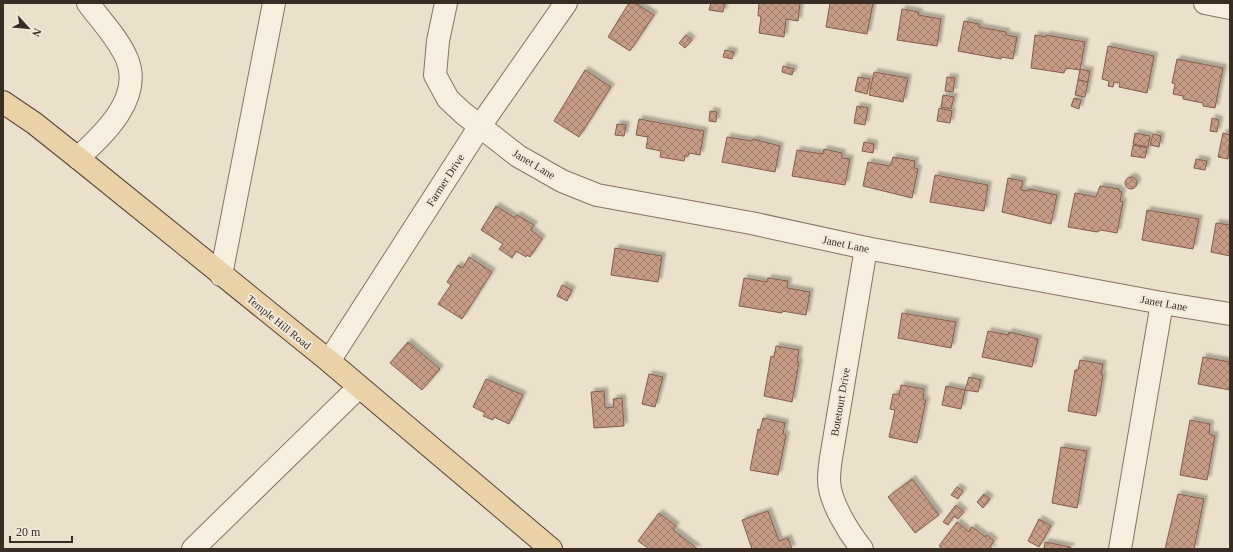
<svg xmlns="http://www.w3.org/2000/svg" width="1233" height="552" viewBox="0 0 1233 552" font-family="Georgia,serif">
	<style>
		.building { fill: url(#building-cross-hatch); stroke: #845c49; filter: url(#shadow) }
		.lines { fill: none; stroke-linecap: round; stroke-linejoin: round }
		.minor-casing { stroke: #877261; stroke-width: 24 }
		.major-casing { stroke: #554134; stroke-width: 24 }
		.minor { stroke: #f6eede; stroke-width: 22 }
		.major { stroke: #ead1a8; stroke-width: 22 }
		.labels { text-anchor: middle; stroke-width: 4; stroke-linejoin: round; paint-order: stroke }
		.street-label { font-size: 11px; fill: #392c23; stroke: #f3eada }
	</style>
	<defs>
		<pattern id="building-cross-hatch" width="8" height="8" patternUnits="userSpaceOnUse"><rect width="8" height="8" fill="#c69c85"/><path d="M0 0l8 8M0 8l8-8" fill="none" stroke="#a27f6c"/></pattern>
		<filter id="shadow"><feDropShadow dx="3.5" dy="-3.5" stdDeviation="1" flood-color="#0004"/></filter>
	</defs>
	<rect width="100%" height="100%" fill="#ebe0cb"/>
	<g class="building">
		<polygon points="629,3 635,3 654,15 630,51 608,37"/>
		<polygon points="711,3 725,3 723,12 709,10"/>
		<polygon points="759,3 800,3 798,21 786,19 784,37 759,33 761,16 758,16"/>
		<polygon points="830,3 873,3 867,34 826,27"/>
		<polygon points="902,9 919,12 918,15 941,19 937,46 897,40"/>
		<polygon points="964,21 979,24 979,27 1006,32 1006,35 1017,37 1013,59 1002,57 1001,59 958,51"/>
		<polygon points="686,35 692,40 685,48 679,43"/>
		<polygon points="1035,35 1046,37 1046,35 1085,42 1080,70 1066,68 1064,73 1031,68"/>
		<polygon points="1108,46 1154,56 1147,93 1119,87 1120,83 1114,82 1113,87 1108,86 1109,81 1102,79"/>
		<polygon points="725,50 734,52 732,59 723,57"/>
		<polygon points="1177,59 1223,68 1215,108 1203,106 1203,103 1183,99 1183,96 1173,94 1175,84 1172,83"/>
		<polygon points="783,66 794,69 792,75 782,72"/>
		<polygon points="1080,69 1090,71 1088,82 1078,80"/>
		<polygon points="585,70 611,87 579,137 554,121"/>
		<polygon points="874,72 908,78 903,102 869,95"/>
		<polygon points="858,77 870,79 867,94 855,91"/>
		<polygon points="947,77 955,78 953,92 945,91"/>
		<polygon points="1078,80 1088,82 1085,97 1075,95"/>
		<polygon points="943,95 954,97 951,109 941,107"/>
		<polygon points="1074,98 1081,100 1079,109 1071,106"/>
		<polygon points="857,106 868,108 865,125 854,123"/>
		<polygon points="939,108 952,111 950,123 937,121"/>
		<polygon points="710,111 717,112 716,122 709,121"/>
		<polygon points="1212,118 1219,120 1217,132 1210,131"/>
		<polygon points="639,119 704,131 700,155 689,153 688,156 685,156 684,161 660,157 661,151 646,148 648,137 636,135"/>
		<polygon points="617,124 626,125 624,136 615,135"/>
		<polygon points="1135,133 1150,136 1148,147 1133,144"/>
		<polygon points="1223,133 1230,135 1228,159 1218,157"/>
		<polygon points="1153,134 1161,136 1159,147 1150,145"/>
		<polygon points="727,137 752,141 753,139 780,146 775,172 722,162"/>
		<polygon points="864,142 874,144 873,153 862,151"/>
		<polygon points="1133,145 1147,148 1145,158 1131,156"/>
		<polygon points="824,149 842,153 842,158 850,159 845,185 792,176 797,150 823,154"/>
		<polygon points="893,157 915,161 914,168 918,169 912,198 863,186 868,162 889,166 891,164"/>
		<polygon points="1196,159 1207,161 1205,170 1194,168"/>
		<polygon points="935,175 988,185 984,211 930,202"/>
		<circle cx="1131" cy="183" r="6"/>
		<polygon points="1008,178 1023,181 1021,190 1029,191 1029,189 1057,195 1051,224 1002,212"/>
		<polygon points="1100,186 1119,189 1119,191 1122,192 1120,201 1123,202 1117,233 1101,230 1097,232 1068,227 1075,193 1096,197"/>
		<polygon points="496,206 515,218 517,215 534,225 531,230 542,239 530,257 527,255 526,257 516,251 512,258 499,249 503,244 481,230"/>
		<polygon points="1147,210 1199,219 1193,249 1142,240"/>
		<polygon points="1216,223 1230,225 1230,256 1211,252"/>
		<polygon points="615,248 662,256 658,282 611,275"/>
		<polygon points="469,257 492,272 462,319 438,304 451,285 447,282 458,265 463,268"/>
		<polygon points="744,278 767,282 768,278 788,281 787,288 810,292 806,315 782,311 782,313 739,306"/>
		<polygon points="562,285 572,290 567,301 557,296"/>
		<polygon points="902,313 956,322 951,348 898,338"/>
		<polygon points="988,331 1008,335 1009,332 1038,339 1032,367 982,357"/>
		<polygon points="408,342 440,369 422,390 390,363"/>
		<polygon points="776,346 799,350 797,362 799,362 792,402 764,396 771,356 774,357"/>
		<polygon points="1203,357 1230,362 1230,390 1198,384"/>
		<polygon points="1080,360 1103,364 1101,375 1103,375 1096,416 1068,411 1075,370 1078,370"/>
		<polygon points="649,374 663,377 655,407 642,404"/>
		<polygon points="969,377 981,380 978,392 965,390"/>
		<polygon points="486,379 523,395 509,424 494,417 493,420 483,416 485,413 473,407"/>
		<polygon points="901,385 924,389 923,400 926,400 917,443 889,437 895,410 890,409 893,394 899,395"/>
		<polygon points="946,386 965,390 961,409 942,405"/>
		<polygon points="604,391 605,408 614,407 613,399 622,398 624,426 594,428 591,392"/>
		<polygon points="763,418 785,423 783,434 786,435 778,475 750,470 758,429 760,430"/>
		<polygon points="1190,420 1210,424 1209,434 1215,436 1207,480 1180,475"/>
		<polygon points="1061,447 1087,451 1077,508 1052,503"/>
		<polygon points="912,479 939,515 915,533 888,497"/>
		<polygon points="957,487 963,491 958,499 951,495"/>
		<polygon points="984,494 990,499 983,508 977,502"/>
		<polygon points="1178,494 1204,499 1194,549 1165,549"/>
		<polygon points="956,505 964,512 958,519 954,516 948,525 943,522"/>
		<polygon points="768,511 779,541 788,538 792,549 752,549 742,520"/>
		<polygon points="659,513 676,526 673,530 698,549 649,549 638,541"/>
		<polygon points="1039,519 1051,526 1039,547 1028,541"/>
		<polygon points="957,522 969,532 972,527 986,537 987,535 994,541 990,547 993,549 943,549 939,546"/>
		<polygon points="1045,542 1071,547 1070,549 1044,549"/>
	</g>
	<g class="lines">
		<g class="minor-casing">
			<g id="minor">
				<polyline points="446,3 438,41 435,75 448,99 463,113 518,156 562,181 597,195 751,223 866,248 1162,303 1230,314"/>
				<polyline points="1205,3 1230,8"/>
				<path d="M78,158C104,134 143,98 127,59C118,38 101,21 88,3"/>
				<polyline points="221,275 274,3"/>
				<polyline points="329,361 480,126 566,3"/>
				<polyline points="193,549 359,387"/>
				<path d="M862,549C849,533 829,501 829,480C829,473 830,465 831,458L866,248"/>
				<polyline points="1120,549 1162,303"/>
			</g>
		</g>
		<g class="major-casing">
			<polyline id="major" points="3,102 34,123 78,158 329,361 551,549"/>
		</g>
		<use href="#minor" class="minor"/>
		<use href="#major" class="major"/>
	</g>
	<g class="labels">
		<g class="street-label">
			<text transform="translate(534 164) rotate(31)" y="4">Janet Lane</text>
			<text transform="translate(445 180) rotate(-57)" y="4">Farmer Drive</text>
			<text transform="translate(846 244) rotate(12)" y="4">Janet Lane</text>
			<text transform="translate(1164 303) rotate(10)" y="4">Janet Lane</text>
			<text transform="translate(279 322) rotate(39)" y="4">Temple Hill Road</text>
			<text transform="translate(840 402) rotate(-80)" y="4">Botetourt Drive</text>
		</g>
	</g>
	<rect width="1233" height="552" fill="none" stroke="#392c23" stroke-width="8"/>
	<g transform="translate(28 28) rotate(117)" stroke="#f3eada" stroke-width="3" paint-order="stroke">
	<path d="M0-3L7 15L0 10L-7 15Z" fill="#392c23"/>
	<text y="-6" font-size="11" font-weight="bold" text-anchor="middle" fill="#392c23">N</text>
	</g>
	<path d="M10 536v6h62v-6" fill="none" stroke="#392c23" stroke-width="2"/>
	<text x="16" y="536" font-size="12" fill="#392c23" stroke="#f3eada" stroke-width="3" paint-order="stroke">20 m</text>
</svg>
